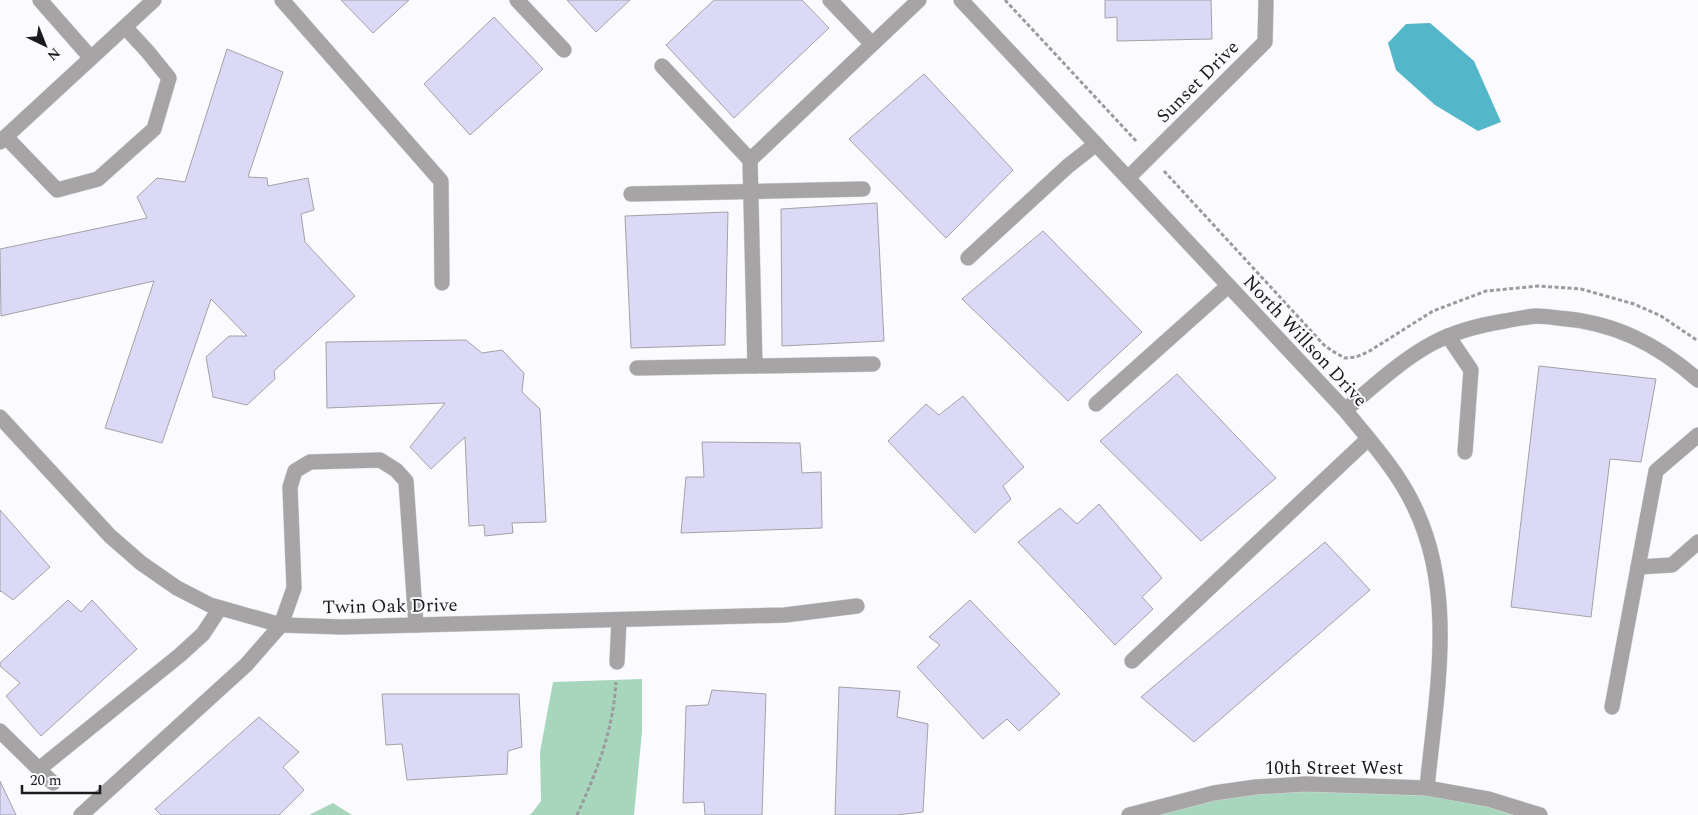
<svg xmlns="http://www.w3.org/2000/svg" width="1698" height="815" viewBox="0 0 1698 815" font-family="Spectral,serif">
	<style>
		.green { fill: #a7d6bd }
		.water { fill: #53b7c9 }
		.building { fill: #dbd9f5; stroke: #a2a2a6 }
		.lines { fill: none; stroke-linecap: round; stroke-linejoin: round }
		.minor-casing { stroke: #d7d7db; stroke-width: 16 }
		.path { stroke: #9b9a9d; stroke-width: 3; stroke-dasharray: 4 2.5; stroke-linecap: butt }
		.minor { stroke: #a6a4a4; stroke-width: 15 }
		.labels { text-anchor: middle; stroke-width: 4; stroke-linejoin: round; paint-order: stroke }
		.street-label { font-size: 19px; fill: #1b1a1c; stroke: #fbfbff }
	</style>
	<rect width="100%" height="100%" fill="#fbfbff"/>
	<g class="green">
		<polygon points="642,679 642,732 634,815 529,815 532,813 541,801 540,752 553,682"/>
		<polygon points="1427,788 1530,815 1139,815 1229,791"/>
		<polygon points="333,803 352,815 309,815"/>
	</g>
	<polygon class="water" points="1430,23 1474,61 1501,122 1478,131 1435,105 1396,70 1388,43 1406,24"/>
	<g class="building">
		<polygon points="341,0 409,0 373,33"/>
		<polygon points="567,0 630,0 596,32"/>
		<polygon points="714,0 802,0 829,28 734,118 666,45"/>
		<polygon points="1105,0 1211,0 1212,39 1117,41 1117,17 1105,18"/>
		<polygon points="494,17 543,69 470,135 424,84"/>
		<polygon points="227,49 283,72 248,177 267,178 268,186 308,178 314,210 301,214 305,242 355,296 274,371 275,379 247,405 213,397 206,357 229,336 247,336 211,299 162,443 105,428 154,281 1,316 0,249 147,218 137,197 157,178 185,182"/>
		<polygon points="924,74 1013,170 946,238 849,139"/>
		<polygon points="877,203 884,341 782,346 781,209"/>
		<polygon points="728,212 725,345 631,348 625,216"/>
		<polygon points="1043,231 1142,332 1068,401 962,299"/>
		<polygon points="466,340 482,353 502,350 524,373 522,392 540,409 546,522 512,523 513,533 485,536 484,525 469,526 465,437 431,469 410,447 445,403 327,408 326,342"/>
		<polygon points="1539,366 1656,379 1641,462 1610,459 1591,617 1511,607"/>
		<polygon points="1177,374 1276,478 1201,541 1100,441"/>
		<polygon points="963,396 1024,467 1003,486 1011,499 975,533 888,441 926,404 939,415"/>
		<polygon points="702,442 800,443 802,473 821,472 822,528 681,533 686,477 704,477"/>
		<polygon points="1099,504 1162,578 1142,597 1153,609 1115,645 1018,542 1060,508 1077,524"/>
		<polygon points="0,510 50,567 13,600 1,591 0,592"/>
		<polygon points="1325,542 1370,590 1194,742 1141,697"/>
		<polygon points="68,600 81,612 92,600 137,649 41,736 6,696 20,683 0,666 0,663"/>
		<polygon points="970,600 1060,694 1019,731 1007,719 983,739 917,667 940,645 929,637"/>
		<polygon points="839,687 900,691 897,717 928,724 923,812 896,815 835,815"/>
		<polygon points="712,690 766,694 762,815 705,815 704,802 683,803 686,706 708,705"/>
		<polygon points="382,694 519,694 522,747 508,751 507,774 407,780 402,744 386,745"/>
		<polygon points="259,717 299,752 283,767 304,790 279,815 161,815 155,809"/>
		<polygon points="0,781 16,815 0,815"/>
	</g>
	<g class="lines">
		<g class="minor-casing">
			<g id="minor">
				<polyline points="40,0 91,58"/>
				<polyline points="282,0 441,181 442,283"/>
				<polyline points="517,0 564,50"/>
				<polyline points="830,0 872,44"/>
				<path d="M961,0L1345,410C1370,441 1397,470 1414,506C1457,594 1436,694 1427,788"/>
				<polyline points="662,66 750,160"/>
				<polyline points="6,137 57,190 98,179 154,129 169,78 148,52 125,27"/>
				<polyline points="0,142 154,0"/>
				<polyline points="1128,178 1265,42 1266,0"/>
				<polyline points="631,194 863,189"/>
				<polyline points="968,258 1068,166 1096,144"/>
				<polyline points="1448,336 1471,370 1465,452"/>
				<polyline points="755,366 750,160 919,0"/>
				<polyline points="637,368 873,364"/>
				<polyline points="1096,404 1228,286"/>
				<path d="M1345,410C1373,387 1401,360 1433,343C1456,331 1480,325 1505,321C1515,319 1526,317 1536,316C1543,316 1551,317 1558,318C1614,322 1657,344 1698,380"/>
				<polyline points="0,417 110,536 141,563 177,588 210,605 281,625 342,627 785,615 857,606"/>
				<polyline points="1638,567 1672,565 1698,542"/>
				<polyline points="1132,661 1368,439"/>
				<polyline points="617,662 619,620"/>
				<polyline points="1612,707 1656,471 1698,435"/>
				<polyline points="0,731 53,783"/>
				<polyline points="39,769 180,655 203,634 220,608"/>
				<polyline points="81,815 246,665 281,625 294,588 290,487 295,471 310,462 380,460 396,470 406,481 416,625"/>
				<polyline points="1129,815 1214,793 1256,787 1306,784 1427,788 1488,799 1540,815"/>
			</g>
		</g>
		<g class="path">
			<polyline points="1005,0 1137,142"/>
			<polyline points="1164,171 1324,345 1334,352 1345,358 1356,357 1368,352 1433,311 1486,291 1539,286 1581,289 1634,304 1661,316 1698,341"/>
			<path d="M577,815C597,771 613,731 616,682"/>
		</g>
		<use href="#minor" class="minor"/>
	</g>
	<g class="labels">
		<g class="street-label">
			<text transform="translate(1197 81) rotate(-45)" y="7">Sunset Drive</text>
			<text transform="translate(1306 340) rotate(47)" y="7">North Willson Drive</text>
			<text transform="translate(390 605) rotate(-1)" y="7">Twin Oak Drive</text>
			<text x="1334" y="774">10th Street West</text>
		</g>
	</g>
	<g transform="translate(45 45) rotate(137)" stroke="#fbfbff" stroke-width="4" paint-order="stroke">
	<path d="M0-4L9 19L0 12L-9 19Z" fill="#1b1a1c"/>
	<text y="-8" font-size="14" font-weight="bold" text-anchor="middle" fill="#1b1a1c">N</text>
	</g>
	<path d="M22 785v8h78v-8" fill="none" stroke="#1b1a1c" stroke-width="2.5"/>
	<text x="30" y="785" font-size="15" fill="#1b1a1c" stroke="#fbfbff" stroke-width="4" paint-order="stroke">20 m</text>
</svg>
